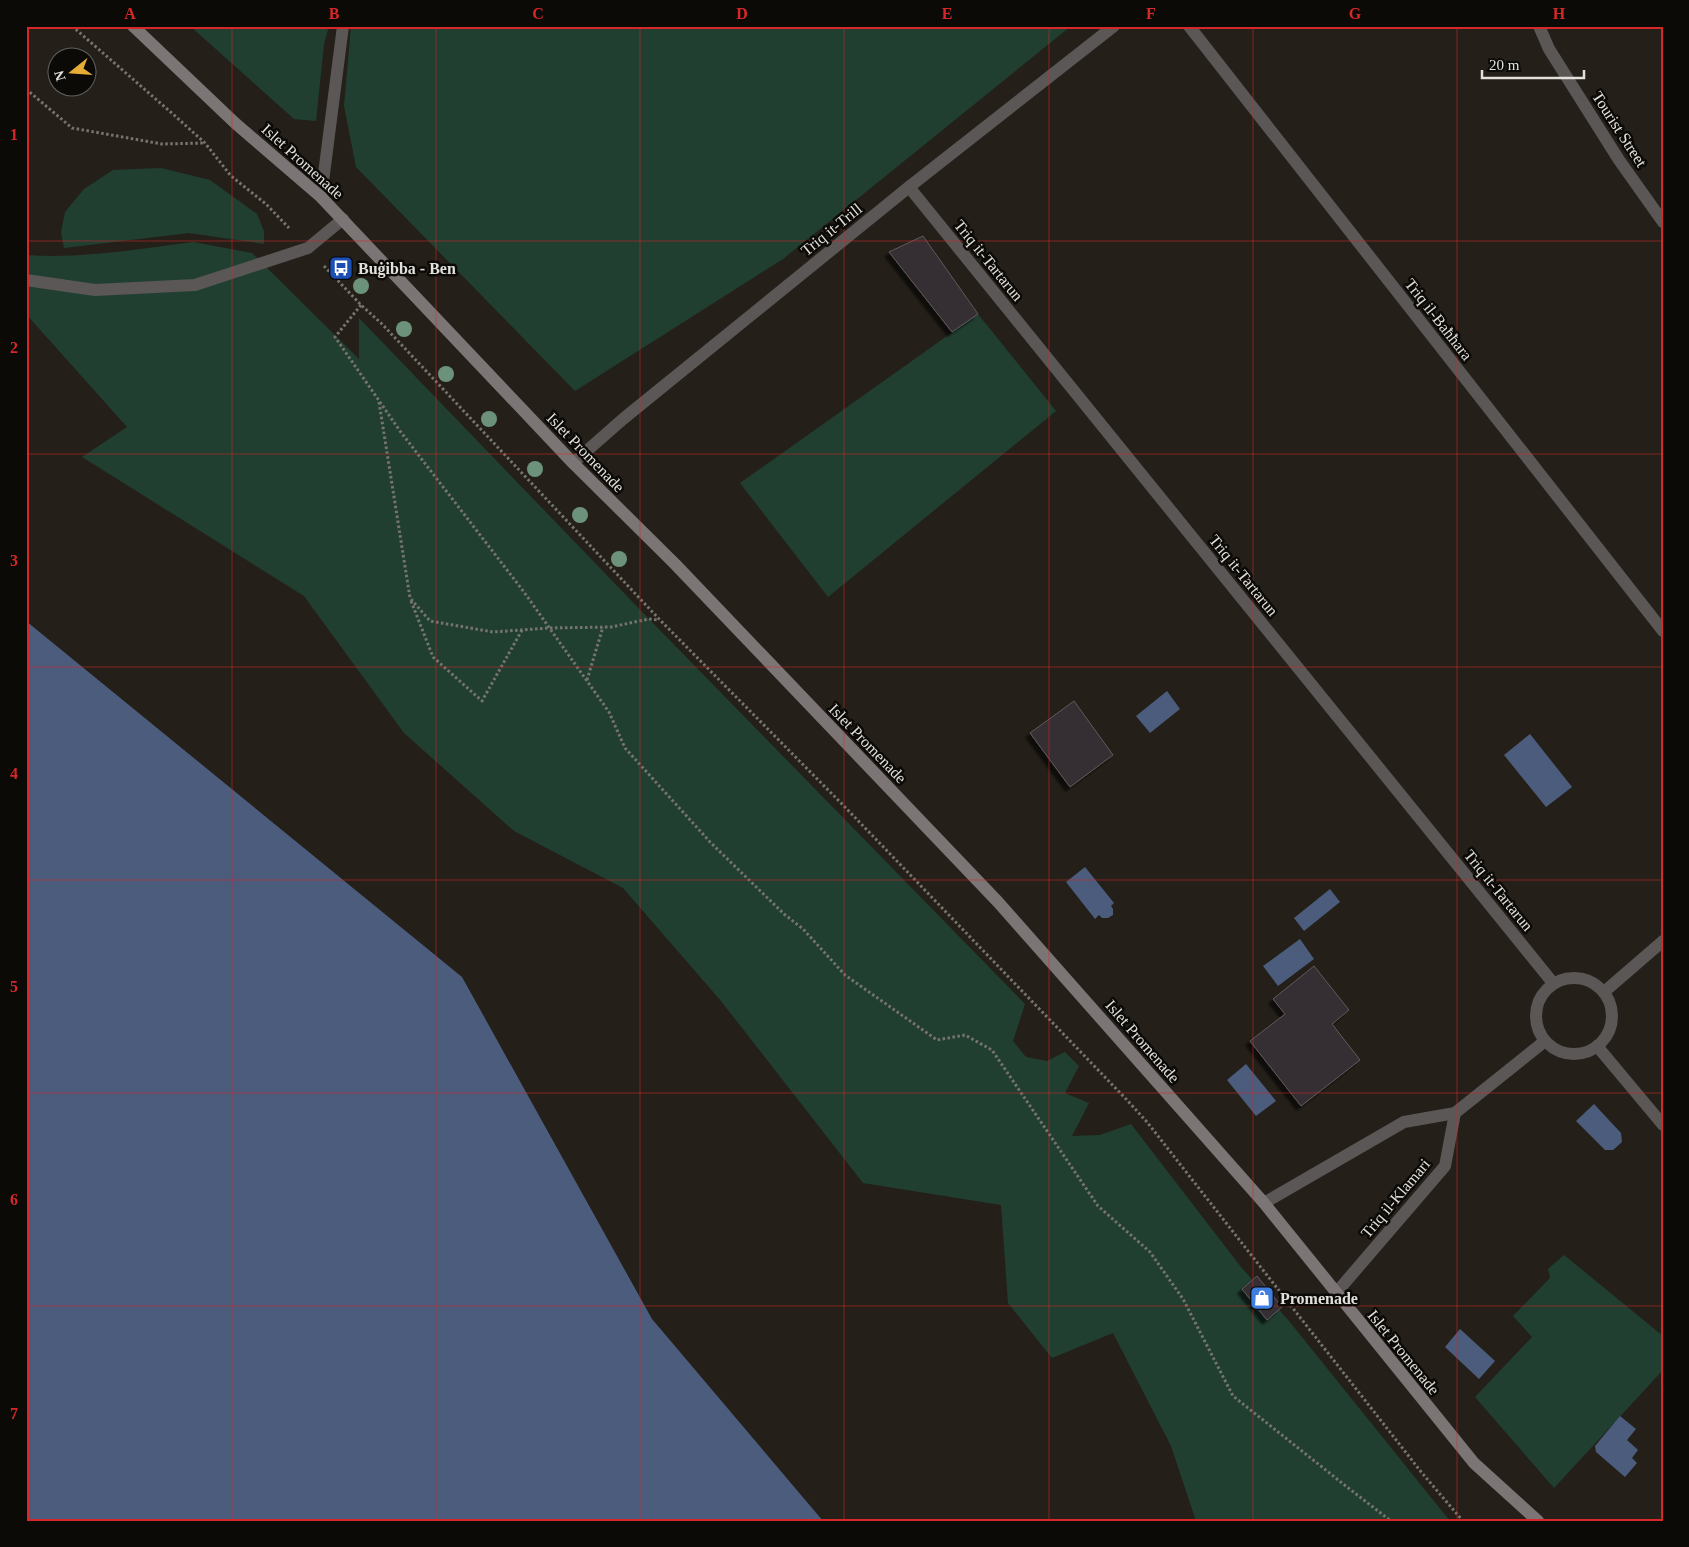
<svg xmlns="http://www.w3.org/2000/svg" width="1689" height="1547" viewBox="0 0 1689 1547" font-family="Georgia,serif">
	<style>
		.green { fill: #203f31 }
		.water { fill: #4b5c7d }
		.building { fill: #352d32; stroke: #61595d; filter: url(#shadow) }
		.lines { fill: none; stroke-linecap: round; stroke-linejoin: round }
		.path { stroke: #77746e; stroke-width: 3; stroke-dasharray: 2.5 2.5; stroke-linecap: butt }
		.lane { stroke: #5b5757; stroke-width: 12 }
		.street { stroke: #5b5757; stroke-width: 12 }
		.secondary { stroke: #7c7575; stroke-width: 12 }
		.tree { fill: #6d927c }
		.grid { fill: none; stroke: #d62828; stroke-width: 1; stroke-opacity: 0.55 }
		.labels { text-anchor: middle; stroke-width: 5; stroke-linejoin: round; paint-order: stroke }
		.street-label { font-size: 16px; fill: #e2e0db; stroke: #0c0a07 }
		.poi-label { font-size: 16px; font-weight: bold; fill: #e2e0db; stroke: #0c0a07; text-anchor: start }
		.neatline { fill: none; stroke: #d62828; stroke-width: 2 }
		.grid-label { font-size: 16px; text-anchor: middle; font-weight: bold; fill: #d62828 }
	</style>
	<defs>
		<filter id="shadow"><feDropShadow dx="-4.5" dy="4.5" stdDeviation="1" flood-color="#0009"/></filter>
	</defs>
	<rect width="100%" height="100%" fill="#242019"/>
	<g class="green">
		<polygon points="190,26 329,26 324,44 316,121 294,119"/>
		<polygon points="351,26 1071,26 783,259 575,391 356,167 344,106"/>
		<polygon points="161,168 210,180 257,214 264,231 264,244 189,233 64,248 61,232 65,212 84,189 113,170"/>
		<path d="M193,242L252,253L359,359V318L649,619L1025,1004L1013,1041L1026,1057L1047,1061L1065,1052L1079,1066L1065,1093L1089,1103L1072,1136L1100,1135L1131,1124L1241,1267L1289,1321L1450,1521H1196L1171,1446L1113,1333L1052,1358L1008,1303L1001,1205L863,1183L721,1001L623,888L514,831L404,733L304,596L82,457L127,427L26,314V255C82,259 138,249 193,242Z"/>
		<polygon points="978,314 1056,411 828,597 740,483"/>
		<polygon points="1564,1255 1663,1336 1663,1370 1554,1488 1475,1397 1532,1337 1513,1316 1550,1278 1548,1269"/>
	</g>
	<g class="water">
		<polygon points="26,621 462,977 652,1319 823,1521 26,1521"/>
		<polygon points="1167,691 1180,709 1150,733 1136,716"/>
		<polygon points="1530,734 1572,787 1546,807 1504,755"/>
		<polygon points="1085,867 1114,903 1111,906 1113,909 1113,915 1108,918 1102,918 1099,915 1095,919 1066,882"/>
		<polygon points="1330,889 1340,902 1304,931 1294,918"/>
		<polygon points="1300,939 1314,959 1278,986 1263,966"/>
		<polygon points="1246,1064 1276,1101 1256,1116 1227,1080"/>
		<polygon points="1594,1104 1621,1133 1622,1142 1613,1150 1605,1150 1576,1121"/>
		<polygon points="1460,1329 1495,1361 1479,1379 1445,1347"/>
		<polygon points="1620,1416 1636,1429 1627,1440 1638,1450 1632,1458 1637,1463 1625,1477 1596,1452 1595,1446"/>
	</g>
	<g class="building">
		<polygon points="923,236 978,314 952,332 889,252"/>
		<polygon points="1074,701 1113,755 1070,787 1030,733"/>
		<polygon points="1314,966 1349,1010 1332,1024 1360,1060 1301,1106 1250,1041 1285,1014 1273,999"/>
		<polygon points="1257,1276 1282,1307 1267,1320 1242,1289"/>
	</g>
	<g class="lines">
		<g class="path">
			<polyline points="72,26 174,115 205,143 231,176 266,204 289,228"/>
			<polyline points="26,89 72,128 162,144 205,143"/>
			<polyline points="324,266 361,305 382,324 660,620 842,804 1126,1099 1147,1122 1422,1473 1463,1521"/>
			<polyline points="361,305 335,337 400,431 524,592 587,681 609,712 625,748 711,843 784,914 803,929 845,975 937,1040 965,1035 992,1050 1098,1206 1150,1252 1183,1299 1233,1396 1347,1487 1391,1521"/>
			<polyline points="379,402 410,598 430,621 493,632 549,628 611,627 649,619 658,620"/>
			<polyline points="411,601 433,657 482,701 522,630"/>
			<polyline points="587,680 603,627"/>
		</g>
		<polyline class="lane" points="26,280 95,290 195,285 308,248 343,219"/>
		<g class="street">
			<polyline points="1189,26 1663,631"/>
			<polyline points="1539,26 1549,49 1619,160 1663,222"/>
			<polyline points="909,187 1553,983"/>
			<polyline points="321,197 343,26"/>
			<polyline points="573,463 623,419 909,187 1114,26"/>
			<circle cx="1574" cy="1016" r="38"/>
			<polyline points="1604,992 1663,941"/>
			<polyline points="1597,1046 1663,1125"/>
			<polyline points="1264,1203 1404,1122 1455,1113 1545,1041"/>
			<polyline points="1336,1293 1445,1166 1455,1113"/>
		</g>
		<polyline class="secondary" points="133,26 235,123 321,197 573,463 675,564 998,902 1264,1203 1474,1463 1538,1521"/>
	</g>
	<g class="tree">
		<circle cx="361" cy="286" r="8"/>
		<circle cx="404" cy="329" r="8"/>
		<circle cx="446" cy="374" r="8"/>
		<circle cx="489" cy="419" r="8"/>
		<circle cx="535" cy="469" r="8"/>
		<circle cx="580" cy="515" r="8"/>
		<circle cx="619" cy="559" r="8"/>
	</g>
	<path class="grid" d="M232,26V1521M436,26V1521M640,26V1521M844,26V1521M1049,26V1521M1253,26V1521M1457,26V1521M26,241H1663M26,454H1663M26,667H1663M26,880H1663M26,1093H1663M26,1306H1663"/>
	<defs>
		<g id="bus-square" transform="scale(1.25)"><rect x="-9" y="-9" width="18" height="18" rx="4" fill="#1a4fb4" stroke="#0c0a07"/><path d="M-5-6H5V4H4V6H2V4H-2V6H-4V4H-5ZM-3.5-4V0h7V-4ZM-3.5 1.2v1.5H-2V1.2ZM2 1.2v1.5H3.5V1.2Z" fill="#fff"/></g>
		<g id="shop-square" transform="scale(1.25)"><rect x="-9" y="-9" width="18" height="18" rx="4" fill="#3f7fe0" stroke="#0c0a07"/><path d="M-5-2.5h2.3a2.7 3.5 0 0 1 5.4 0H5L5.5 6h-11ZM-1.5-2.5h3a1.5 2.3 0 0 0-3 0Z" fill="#fff"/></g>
	</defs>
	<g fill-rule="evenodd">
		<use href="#bus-square" x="341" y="268"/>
		<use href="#shop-square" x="1262" y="1298"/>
	</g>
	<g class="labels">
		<g class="street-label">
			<text transform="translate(1620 129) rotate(57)" y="6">Tourist Street</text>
			<text transform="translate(303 161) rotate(42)" y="6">Islet Promenade</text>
			<text transform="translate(831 229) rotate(-39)" y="6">Triq it-Trill</text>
			<text transform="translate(989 260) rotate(51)" y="6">Triq it-Tartarun</text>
			<text transform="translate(1439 319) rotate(52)" y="6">Triq il-Baħħara</text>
			<text transform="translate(586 452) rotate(46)" y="6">Islet Promenade</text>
			<text transform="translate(1244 575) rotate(51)" y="6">Triq it-Tartarun</text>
			<text transform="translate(868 743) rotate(46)" y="6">Islet Promenade</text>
			<text transform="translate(1499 890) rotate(51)" y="6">Triq it-Tartarun</text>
			<text transform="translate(1143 1041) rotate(49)" y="6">Islet Promenade</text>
			<text transform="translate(1395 1198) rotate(-50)" y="6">Triq il-Klamari</text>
			<text transform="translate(1404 1352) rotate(51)" y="6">Islet Promenade</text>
		</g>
		<g class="poi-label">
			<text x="358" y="274">Buġibba - Ben</text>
			<text x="1280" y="1304">Promenade</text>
		</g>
	</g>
	<rect width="1689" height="1547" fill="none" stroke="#0c0a07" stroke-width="55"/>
	<g transform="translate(72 72) rotate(253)"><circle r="24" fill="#0c0a07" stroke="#62605c"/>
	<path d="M0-4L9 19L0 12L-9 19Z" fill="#e5ad36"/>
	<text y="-8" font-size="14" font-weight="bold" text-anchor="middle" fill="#e2e0db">N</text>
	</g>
	<path d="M1482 70v8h102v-8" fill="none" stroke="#e2e0db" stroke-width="2.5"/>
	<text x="1489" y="70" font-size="15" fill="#e2e0db" stroke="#0c0a07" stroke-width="4" paint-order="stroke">20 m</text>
	<rect x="28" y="28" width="1634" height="1492" class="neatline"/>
	<g class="grid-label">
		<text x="130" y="19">A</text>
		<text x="334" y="19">B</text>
		<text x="538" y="19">C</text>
		<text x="742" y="19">D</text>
		<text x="947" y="19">E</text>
		<text x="1151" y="19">F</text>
		<text x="1355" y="19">G</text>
		<text x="1559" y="19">H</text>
		<text x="14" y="140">1</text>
		<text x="14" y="353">2</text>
		<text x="14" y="566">3</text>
		<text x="14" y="779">4</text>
		<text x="14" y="992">5</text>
		<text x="14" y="1205">6</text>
		<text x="14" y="1419">7</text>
	</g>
</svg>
